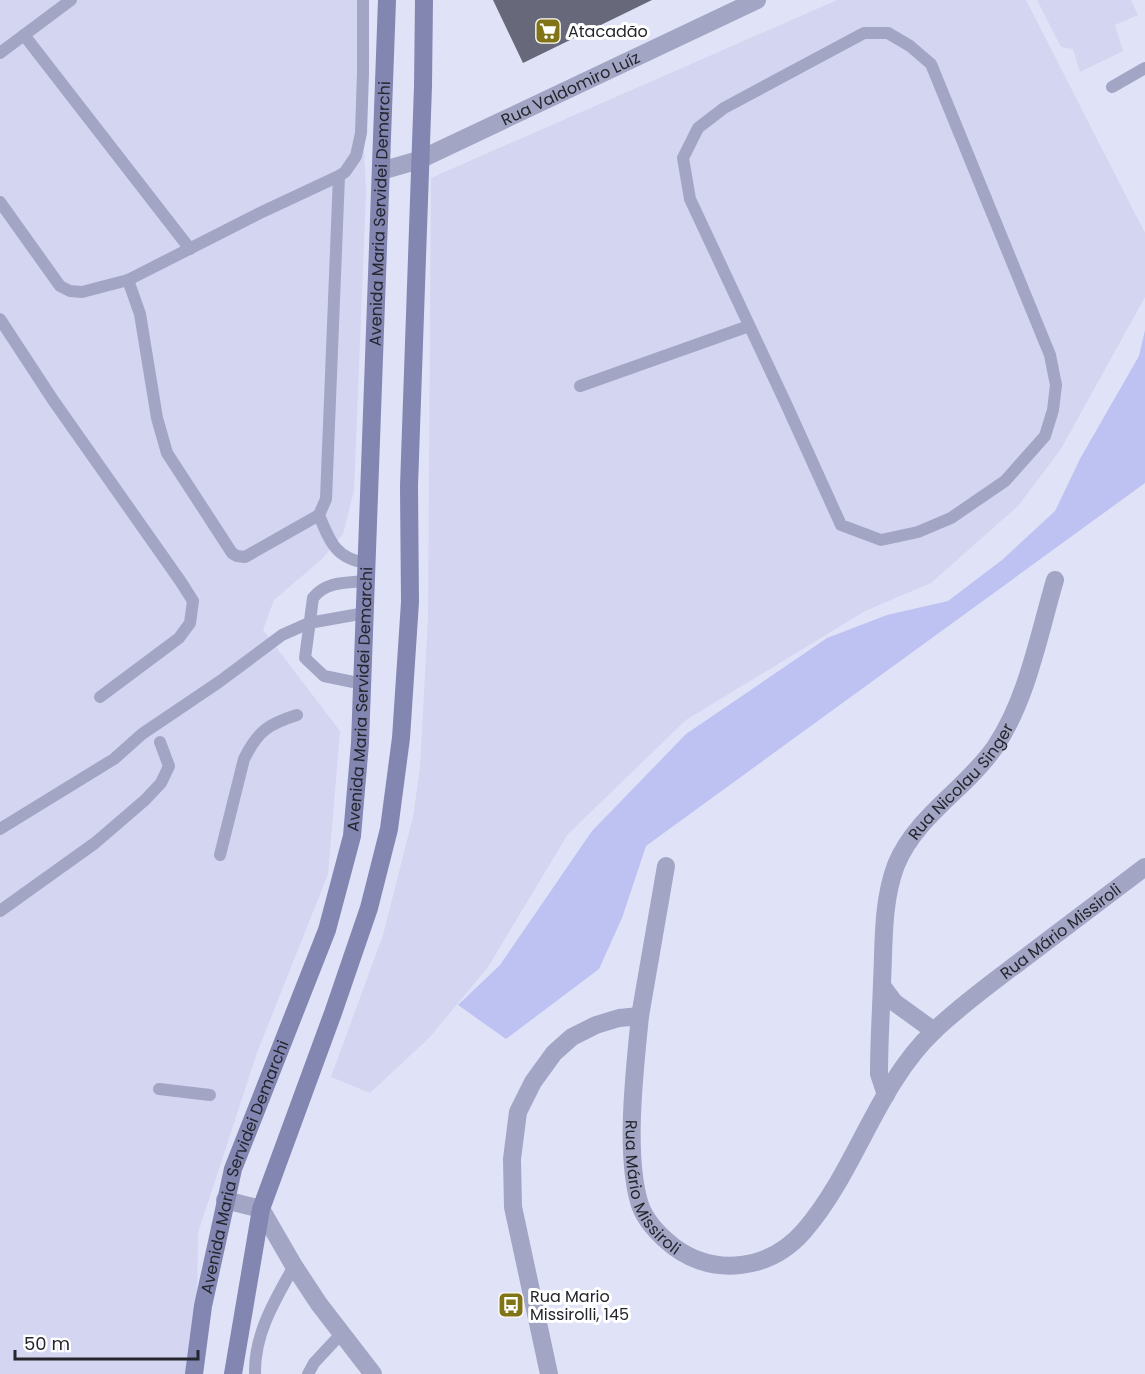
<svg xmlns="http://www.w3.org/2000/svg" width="1145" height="1374" viewBox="0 0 1145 1374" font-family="Poppins,sans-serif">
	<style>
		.built { fill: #d3d5f1 }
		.green { fill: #bec2f2 }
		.building { fill: #67697a }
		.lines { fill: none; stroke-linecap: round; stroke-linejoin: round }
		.lane { stroke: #a2a5c3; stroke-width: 12 }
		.street { stroke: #a2a5c3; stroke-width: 18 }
		.secondary { stroke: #8286b1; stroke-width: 18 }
		.labels { text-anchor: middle; stroke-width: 6; stroke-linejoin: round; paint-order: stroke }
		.poi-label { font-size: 16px; fill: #24252d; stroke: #fff; text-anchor: start }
		.street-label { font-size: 16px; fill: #24252d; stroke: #fff }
	</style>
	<rect width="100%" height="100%" fill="#e0e3f7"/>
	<g class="built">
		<polygon points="0,0 358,0 366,193 354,490 343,534 321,560 274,600 263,630 340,731 328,874 257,1053 198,1233 196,1374 0,1374"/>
		<polygon points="837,0 1026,0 1145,233 1145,297 1061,449 1018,506 931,583 865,611 686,720 568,834 488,967 430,1037 370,1093 331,1077 383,935 413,817 420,768 428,618 431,178"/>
		<polygon points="1037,0 1131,0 1138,15 1115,25 1123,51 1080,72 1073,49 1061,47"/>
	</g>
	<polygon class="green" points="1145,330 1145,483 646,846 622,918 599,969 506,1039 458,1005 500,965 592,831 686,734 827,638 887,615 948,601 1002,560 1055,511 1081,457 1139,356"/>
	<polygon class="building" points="493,0 652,0 523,63"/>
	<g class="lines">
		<g class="lane">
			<polygon points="864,33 888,33 910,46 931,64 1050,355 1056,385 1053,410 1045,436 1005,481 951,518 918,532 881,540 841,525 787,406 690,199 683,158 698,128 724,108"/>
			<polyline points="24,35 190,249"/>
			<polyline points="0,53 71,0"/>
			<polyline points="1112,87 1145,68"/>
			<polyline points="0,202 60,286 70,291 82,292 128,280 262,212 339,176 345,172 356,156 361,133 363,73 363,0"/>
			<polyline points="128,280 140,314 157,418 167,453 232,553 237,556 245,557 319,515 326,499 339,176"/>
			<polyline points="0,319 53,400 181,582 193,601 190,623 179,638 100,697"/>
			<polyline points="580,386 749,326"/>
			<path d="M319,515C330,542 336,559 367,563"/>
			<path d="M363,684L324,676L305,658L313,598C326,581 347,583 366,581"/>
			<polyline points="0,829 114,759 142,734 219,682 282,635 309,623 365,613"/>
			<path d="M220,855L244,759C258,731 268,724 297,715"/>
			<polyline points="0,911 95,843 145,800 161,783 169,766 160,742"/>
			<polyline points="159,1089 210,1095"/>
			<path d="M255,1374C254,1334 275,1300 294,1266"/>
			<polyline points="308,1374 314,1363 341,1334"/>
		</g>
		<g class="street">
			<path id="s1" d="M381,171L419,160L757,0"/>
			<polyline points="882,986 894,1002 934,1031"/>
			<polyline points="640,1016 666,866"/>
			<path id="s2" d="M886,1095L879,1074C879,1043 881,1013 882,983C884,944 882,902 896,865C916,816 966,789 995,747C1027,700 1039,634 1055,580"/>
			<polyline points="225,1200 261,1209 294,1266 319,1304 373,1374"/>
			<path id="s3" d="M549,1374L513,1207L512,1159L518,1112L533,1082L554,1053L572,1037L596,1025L619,1018L640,1016C635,1068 624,1155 640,1205C646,1222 660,1236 674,1247C715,1277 770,1270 804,1231C856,1171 876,1086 934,1031C961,1005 993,982 1022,960C1063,929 1104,898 1145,867"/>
		</g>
		<g class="secondary">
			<path id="s4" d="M194,1374L203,1306L233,1169L327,930L352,836L360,743L387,0"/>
			<polyline points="233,1374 261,1209 333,1013 369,908 389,829 401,738 410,602 409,486 423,86 424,0"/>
		</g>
	</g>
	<defs>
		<g id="supermarket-square" transform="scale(1.35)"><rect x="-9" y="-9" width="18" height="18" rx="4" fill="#817416" stroke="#fff"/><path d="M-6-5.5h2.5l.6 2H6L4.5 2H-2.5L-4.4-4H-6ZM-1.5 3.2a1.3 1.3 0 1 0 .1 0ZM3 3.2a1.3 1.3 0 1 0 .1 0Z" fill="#fff"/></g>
		<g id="bus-square" transform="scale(1.35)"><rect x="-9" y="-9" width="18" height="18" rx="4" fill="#817416" stroke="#fff"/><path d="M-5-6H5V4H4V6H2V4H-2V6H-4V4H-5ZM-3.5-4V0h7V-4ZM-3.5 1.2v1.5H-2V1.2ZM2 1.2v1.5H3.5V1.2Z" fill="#fff"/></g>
	</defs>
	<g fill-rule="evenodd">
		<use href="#supermarket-square" x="548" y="31"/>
		<use href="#bus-square" x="511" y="1305"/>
	</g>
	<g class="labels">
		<g class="poi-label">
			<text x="568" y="37">Atacadão</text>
			<text x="530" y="1302">Rua Mario<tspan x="530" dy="18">Missirolli, 145</tspan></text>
		</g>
		<g class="street-label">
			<text dy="6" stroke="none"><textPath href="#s1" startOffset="207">Rua Valdomiro Luíz</textPath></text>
			<text dy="6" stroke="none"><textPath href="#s4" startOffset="1186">Avenida Maria Servidei Demarchi</textPath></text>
			<text dy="6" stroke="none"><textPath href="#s4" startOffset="700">Avenida Maria Servidei Demarchi</textPath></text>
			<text dy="6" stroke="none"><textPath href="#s2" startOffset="339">Rua Nicolau Singer</textPath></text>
			<text dy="6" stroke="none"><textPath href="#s3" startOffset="1221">Rua Mário Missiroli</textPath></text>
			<text dy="6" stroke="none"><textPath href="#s4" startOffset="214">Avenida Maria Servidei Demarchi</textPath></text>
			<text dy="6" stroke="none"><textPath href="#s3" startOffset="609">Rua Mário Missiroli</textPath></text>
		</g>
	</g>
	<path d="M15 1350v9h183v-9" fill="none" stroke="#24252d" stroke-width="3"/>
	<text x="24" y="1350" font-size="18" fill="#24252d" stroke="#ffffff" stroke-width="4.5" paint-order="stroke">50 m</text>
</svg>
